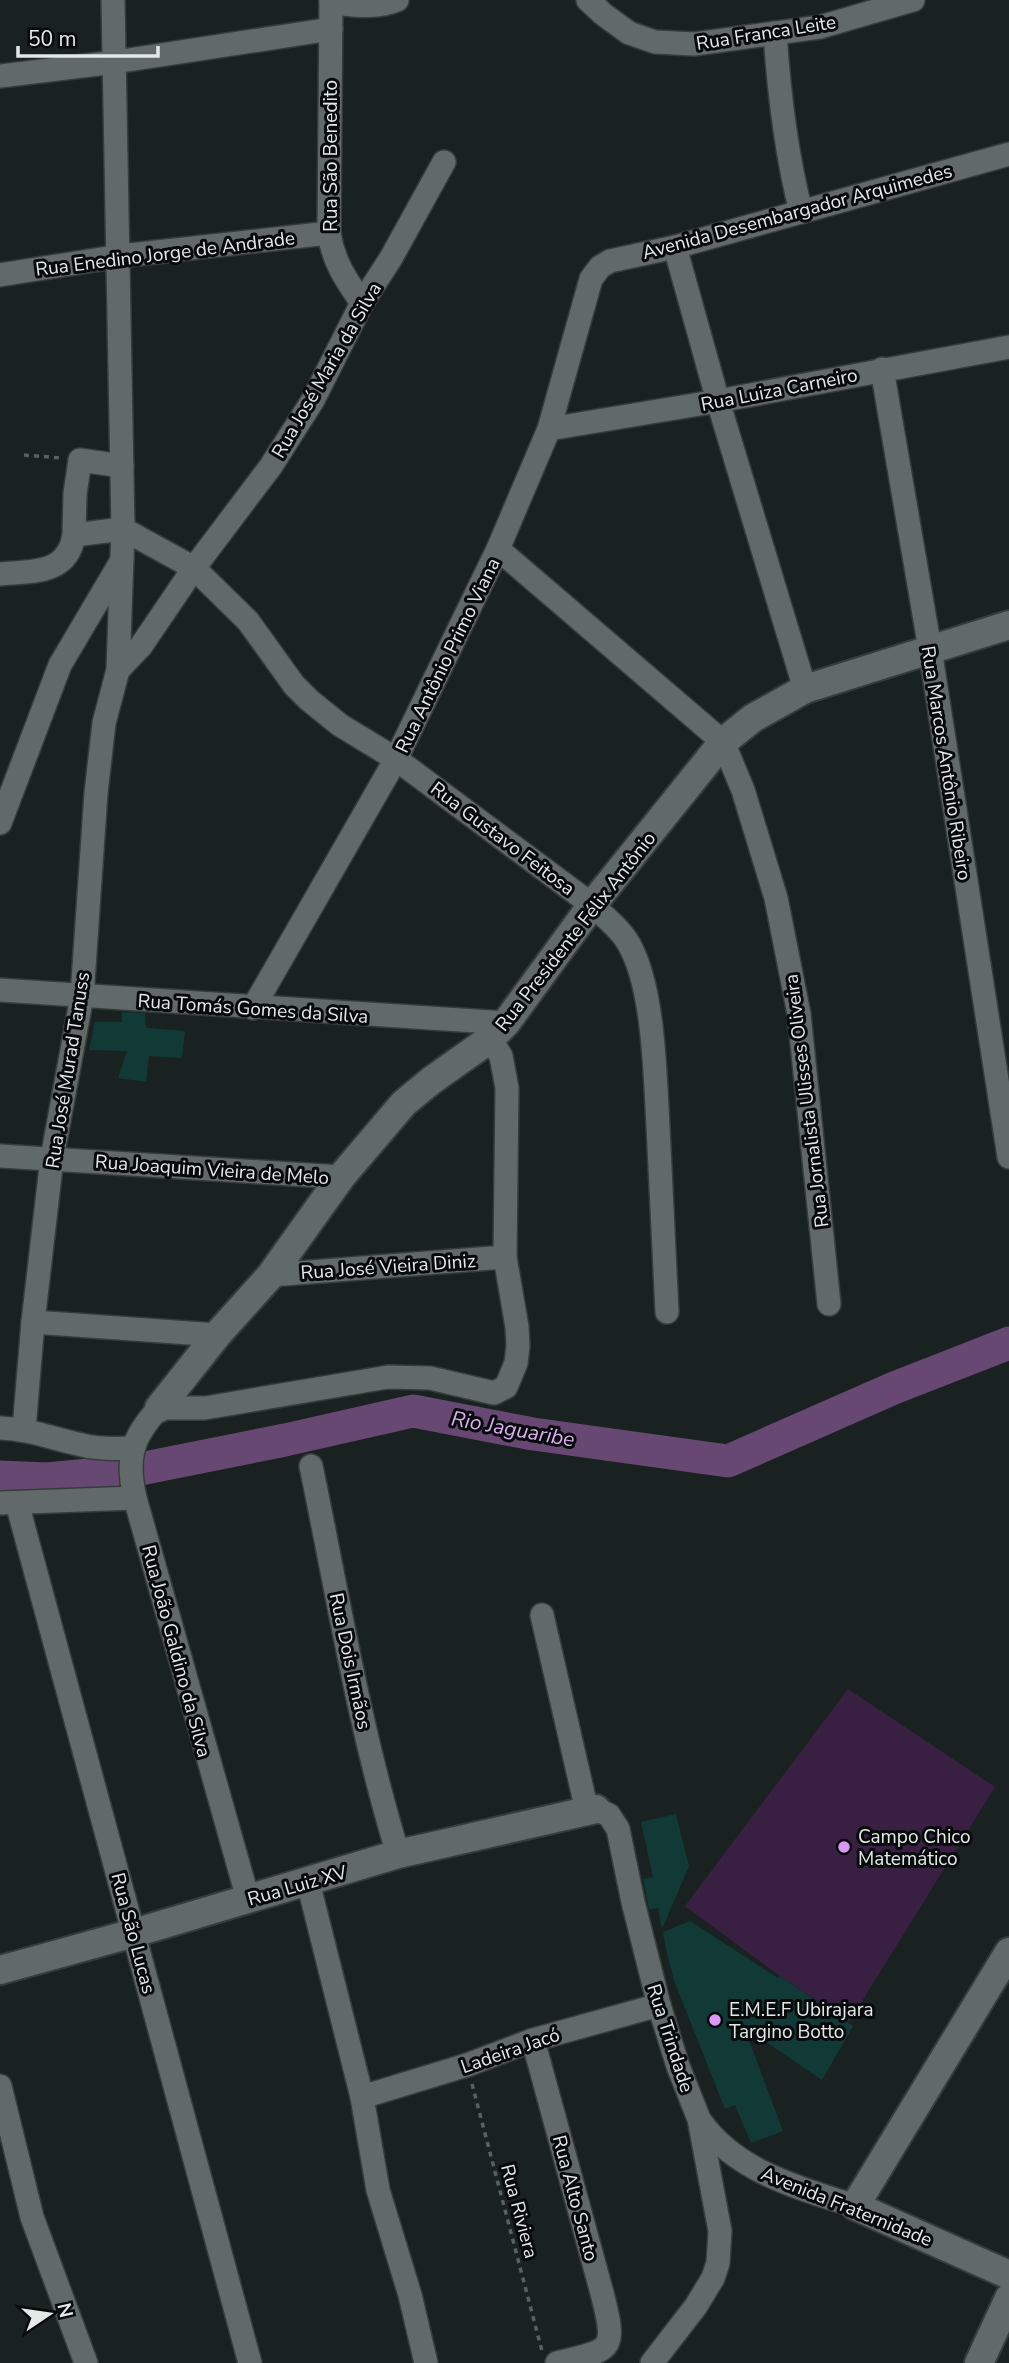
<svg xmlns="http://www.w3.org/2000/svg" width="1009" height="2363" viewBox="0 0 1009 2363" font-family="'Nunito Sans',sans-serif">
	<style>
		.green { fill: #392043 }
		.lines { fill: none; stroke-linecap: round; stroke-linejoin: round }
		.river { stroke: #664872; stroke-width: 33 }
		.building { fill: #113a37 }
		.minor-casing { stroke: #363c3b; stroke-width: 26 }
		.tertiary-casing { stroke: #363c3b; stroke-width: 32 }
		.path { stroke: #5a6060; stroke-width: 3.5; stroke-dasharray: 5 5; stroke-linecap: butt }
		.minor { stroke: #616a69; stroke-width: 23 }
		.tertiary { stroke: #616a69; stroke-width: 28 }
		.poi-dot { fill: #db99f5; stroke: #070a0a; stroke-width: 2.5 }
		.labels { text-anchor: middle; stroke-width: 6; stroke-linejoin: round; paint-order: stroke }
		.street-label { font-size: 19px; fill: #e4e9e8; stroke: #070a0a }
		.poi-label { font-size: 19px; fill: #e4e9e8; stroke: #070a0a; text-anchor: start }
		.water-label { font-size: 21px; font-style: italic; fill: #dcacf0; stroke: #070a0a }
	</style>
	<rect width="100%" height="100%" fill="#1a2121"/>
	<polygon class="green" points="848,1689 995,1787 849,2022 780,1976 685,1906"/>
	<g class="lines">
		<polyline class="river" points="0,1477 47,1479 130,1471 285,1440 413,1411 533,1434 728,1461 894,1388 1009,1343"/>
	</g>
	<g class="building">
		<polygon points="122,1012 145,1013 146,1028 185,1031 182,1058 149,1056 146,1082 118,1078 127,1051 89,1050 95,1022 122,1022"/>
		<polygon points="676,1814 689,1866 662,1929 658,1908 649,1910 643,1879 653,1877 641,1822"/>
		<polygon points="690,1921 778,1978 780,1976 853,2026 822,2080 744,2027 783,2131 751,2143 735,2105 725,2109 675,1983 668,1958 663,1932"/>
	</g>
	<g class="lines">
		<g class="minor-casing">
			<g id="minor">
				<path d="M331,0L329,233C333,261 346,280 362,303"/>
				<polyline points="588,0 603,14 629,33 655,42 694,44 820,27 913,0"/>
				<path d="M331,3C353,5 376,9 397,0"/>
				<path d="M775,33C779,94 786,153 801,212"/>
				<polyline points="0,76 115,62 331,29"/>
				<polyline points="675,247 718,401 805,689"/>
				<polyline points="0,275 120,256 329,233"/>
				<polyline points="882,369 930,649 1009,1157"/>
				<polyline points="549,429 718,401 1009,347"/>
				<polyline points="74,535 75,494 80,460 122,466"/>
				<polyline points="498,549 723,742 743,790 776,898 799,1014 829,1304"/>
				<path d="M0,574C32,571 68,575 74,535L123,529L194,568L248,621L294,685L309,700L340,725L396,759L592,905C606,918 623,931 631,948C654,993 655,1075 658,1126C661,1188 664,1250 667,1312"/>
				<polyline points="118,670 141,646 194,568 271,466 313,400 362,303 391,258 444,162"/>
				<polyline points="0,823 60,665 122,560"/>
				<polyline points="0,990 506,1023"/>
				<polyline points="253,1008 396,759 498,549 549,429 591,279 600,267 610,261 675,247 1009,154"/>
				<polyline points="0,1156 341,1177"/>
				<polyline points="271,1275 505,1257"/>
				<polyline points="33,1322 217,1335"/>
				<path d="M0,1428C29,1429 54,1439 82,1445C99,1449 115,1449 132,1448"/>
				<polyline points="24,1429 33,1322 52,1158 82,996 96,793 104,723 118,670 123,529 113,0"/>
				<path d="M311,1466C338,1596 359,1727 398,1854"/>
				<polyline points="0,1503 135,1498"/>
				<polyline points="17,1503 250,2363"/>
				<polyline points="542,1615 587,1811"/>
				<polyline points="596,1809 609,1815 618,1829 633,1902 659,2005 678,2066 699,2119 720,2231 718,2263 713,2278 696,2306 652,2363"/>
				<polyline points="308,1882 362,2097 378,2190 410,2295 426,2363"/>
				<path d="M248,1899L135,1498C126,1459 131,1438 159,1408H205L388,1377L430,1378L494,1393L506,1387L516,1363L518,1346L517,1327L505,1257L507,1088L501,1056L490,1039"/>
				<path d="M533,2040L602,2293C617,2352 613,2349 557,2363"/>
				<polyline points="0,2086 32,2217 86,2363"/>
				<polyline points="362,2097 467,2065 533,2040 659,2005"/>
				<path d="M701,2122C737,2172 799,2188 855,2206"/>
			</g>
		</g>
		<g class="tertiary-casing">
			<g id="tertiary">
				<polyline points="159,1408 217,1335 271,1275 341,1177 404,1103 432,1080 490,1039 506,1023 592,905 723,742 753,718 805,689 1009,625"/>
				<polyline points="1009,1952 855,2206 1009,2275"/>
				<polyline points="0,1970 134,1933 398,1854 596,1809"/>
				<polyline points="979,2363 1009,2298"/>
			</g>
		</g>
		<g class="path">
			<polyline points="24,455 61,458"/>
			<polyline points="472,2084 542,2351"/>
		</g>
		<use href="#minor" class="minor"/>
		<use href="#tertiary" class="tertiary"/>
	</g>
	<g class="poi-dot">
		<circle cx="844" cy="1847" r="7"/>
		<circle cx="715" cy="2020" r="7"/>
	</g>
	<g class="labels">
		<g class="street-label">
			<text transform="translate(766 32) rotate(-9)" y="7">Rua Franca Leite</text>
			<text transform="translate(330 156) rotate(-90)" y="7">Rua São Benedito</text>
			<text transform="translate(797 211) rotate(-15)" y="7">Avenida Desembargador Arquimedes</text>
			<text transform="translate(165 253) rotate(-7)" y="7">Rua Enedino Jorge de Andrade</text>
			<text transform="translate(326 370) rotate(-60)" y="7">Rua José Maria da Silva</text>
			<text transform="translate(779 389) rotate(-11)" y="7">Rua Luiza Carneiro</text>
			<text transform="translate(447 655) rotate(-64)" y="7">Rua Antônio Primo Viana</text>
			<text transform="translate(947 763) rotate(81)" y="7">Rua Marcos Antônio Ribeiro</text>
			<text transform="translate(503 838) rotate(37)" y="7">Rua Gustavo Feitosa</text>
			<text transform="translate(575 931) rotate(-52)" y="7">Rua Presidente Félix Antônio</text>
			<text transform="translate(253 1008) rotate(4)" y="7">Rua Tomás Gomes da Silva</text>
			<text transform="translate(67 1070) rotate(-81)" y="7">Rua José Murad Tanuss</text>
			<text transform="translate(806 1101) rotate(-97)" y="7">Rua Jornalista Ulisses Oliveira</text>
			<text transform="translate(212 1169) rotate(4)" y="7">Rua Joaquim Vieira de Melo</text>
			<text transform="translate(388 1266) rotate(-4)" y="7">Rua José Vieira Diniz</text>
			<text transform="translate(177 1651) rotate(75)" y="7">Rua João Galdino da Silva</text>
			<text transform="translate(351 1661) rotate(78)" y="7">Rua Dois Irmãos</text>
			<text transform="translate(297 1885) rotate(-16)" y="7">Rua Luiz XV</text>
			<text transform="translate(134 1933) rotate(75)" y="7">Rua São Lucas</text>
			<text transform="translate(671 2038) rotate(72)" y="7">Rua Trindade</text>
			<text transform="translate(510 2050) rotate(-19)" y="7">Ladeira Jacó</text>
			<text transform="translate(576 2198) rotate(75)" y="7">Rua Alto Santo</text>
			<text transform="translate(847 2206) rotate(22)" y="7">Avenida Fraternidade</text>
			<text transform="translate(520 2211) rotate(75)" y="7">Rua Riviera</text>
		</g>
		<g class="poi-label">
			<text x="858" y="1843">Campo Chico<tspan x="858" dy="22">Matemático</tspan></text>
			<text x="729" y="2016">E.M.E.F Ubirajara<tspan x="729" dy="22">Targino Botto</tspan></text>
		</g>
		<g class="water-label">
			<text transform="translate(513 1429) rotate(10)" y="7">Rio Jaguaribe</text>
		</g>
	</g>
	<g transform="translate(49 2314) rotate(77)" stroke="#070a0a" stroke-width="5" paint-order="stroke">
	<path d="M0-5L12 26L0 18L-12 26Z" fill="#e4e9e8"/>
	<text y="-10" font-size="19" font-weight="bold" text-anchor="middle" fill="#e4e9e8">N</text>
	</g>
	<path d="M18 46v10h140v-10" fill="none" stroke="#e4e9e8" stroke-width="3.5"/>
	<text x="28" y="46" font-size="21" fill="#e4e9e8" stroke="#070a0a" stroke-width="5" paint-order="stroke">50 m</text>
</svg>
